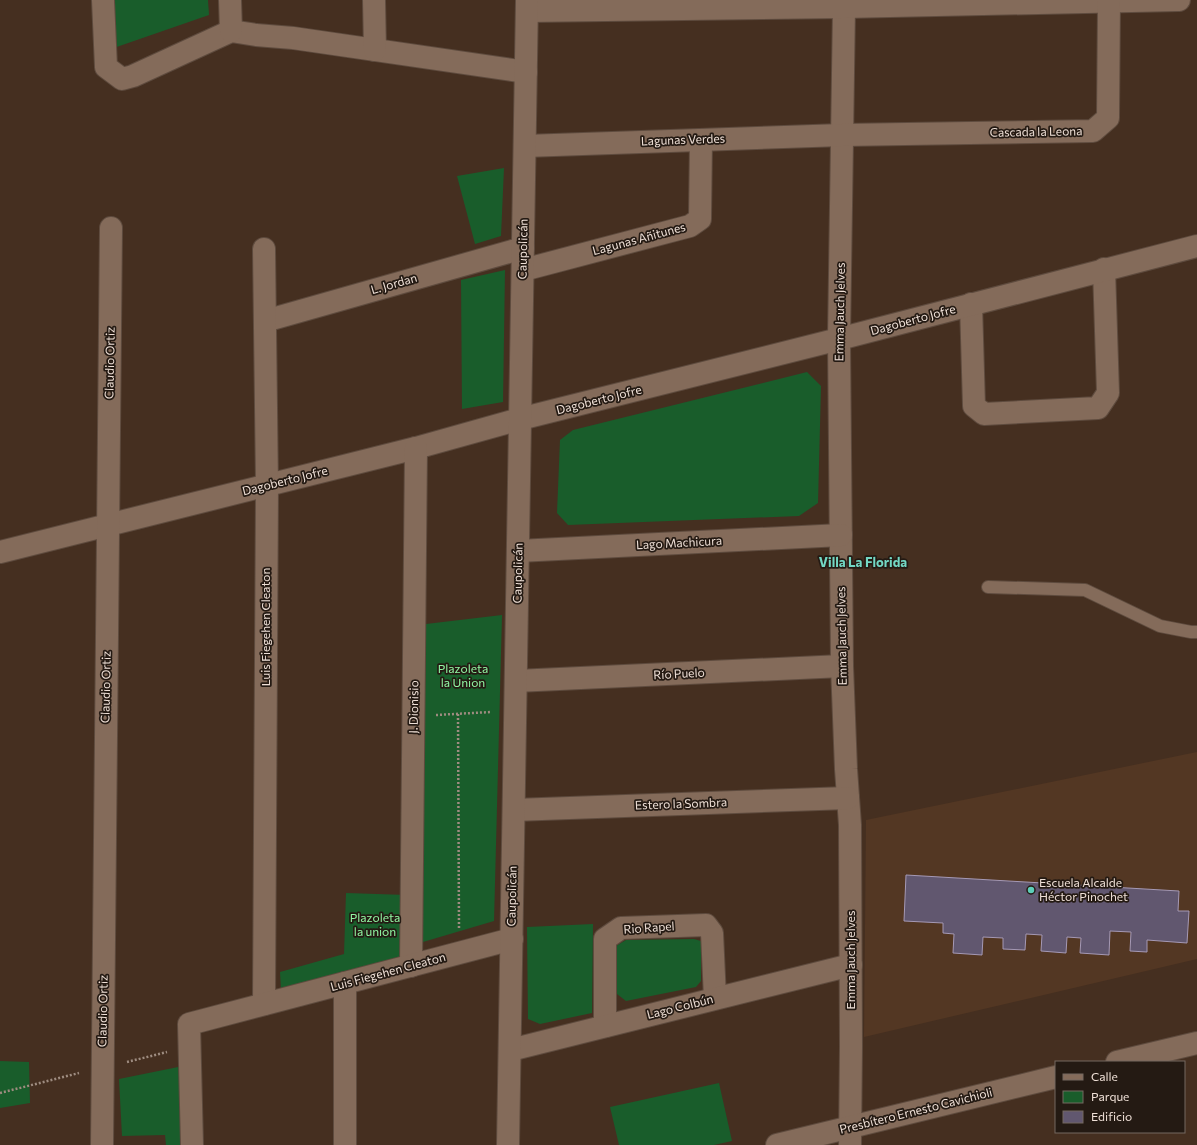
<svg xmlns="http://www.w3.org/2000/svg" width="1197" height="1145" viewBox="0 0 1197 1145" font-family="Commissioner,sans-serif">
	<style>
		.built { fill: #533723 }
		.green { fill: #195d2b }
		.building { fill: #61576f; stroke: #a599b5 }
		.lines { fill: none; stroke-linecap: round; stroke-linejoin: round }
		.service-casing { stroke: #5e4b3e; stroke-width: 14 }
		.minor-casing { stroke: #5e4b3e; stroke-width: 24 }
		.path { stroke: #9e8c80; stroke-width: 2.5; stroke-dasharray: 2 2; stroke-linecap: butt }
		.service { stroke: #846b5a; stroke-width: 12 }
		.minor { stroke: #846b5a; stroke-width: 22 }
		.poi-dot { fill: #5dceb9; stroke: #241a13; stroke-width: 1.5 }
		.labels { text-anchor: middle; stroke-width: 3.5; stroke-linejoin: round; paint-order: stroke }
		.street-label { font-size: 12px; fill: #efe0d7; stroke: #241a13 }
		.park-label { font-size: 12px; fill: #91f7a3; stroke: #241a13 }
		.poi-label { font-size: 12px; fill: #efe0d7; stroke: #241a13; text-anchor: start }
		.neighbourhood-label { font-size: 13px; font-weight: bold; fill: #73d8c4; stroke: #241a13 }
	</style>
	<rect width="100%" height="100%" fill="#452f20"/>
	<polygon class="built" points="1197,752 1197,959 864,1037 866,820"/>
	<g class="green">
		<polygon points="108,0 208,0 209,15 108,50"/>
		<polygon points="504,168 501,236 475,244 457,176"/>
		<polygon points="505,270 503,402 462,409 461,280"/>
		<polygon points="807,372 821,386 818,503 799,516 568,525 557,513 560,440 573,430"/>
		<polygon points="502,615 494,921 423,942 422,893 426,624"/>
		<polygon points="346,893 407,895 402,957 281,990 280,972 344,954"/>
		<polygon points="593,924 592,1013 540,1024 528,1019 527,927"/>
		<polygon points="694,939 701,941 701,981 696,987 626,1001 617,994 616,946 626,940"/>
		<polygon points="0,1061 29,1062 30,1103 0,1108"/>
		<polygon points="183,1066 184,1145 166,1145 165,1135 122,1136 119,1079"/>
		<polygon points="719,1083 732,1141 714,1145 619,1145 610,1107"/>
	</g>
	<polygon class="building" points="906,875 1179,891 1178,911 1189,911 1187,943 1147,940 1147,952 1130,951 1131,932 1110,931 1109,955 1080,953 1081,938 1067,937 1066,953 1041,951 1042,935 1026,934 1025,950 1003,949 1003,938 983,937 982,955 953,953 954,934 943,933 943,923 904,921"/>
	<g class="lines">
		<g class="service-casing">
			<polyline id="service" points="988,587 1085,590 1160,626 1191,632 1197,632"/>
		</g>
		<g class="minor-casing">
			<g id="minor">
				<polyline points="103,0 106,67 122,79 133,76 231,31 256,35 293,38 526,72"/>
				<polyline points="230,0 231,31"/>
				<polyline points="374,0 375,50"/>
				<polyline points="844,7 839,339 842,666 846,769 850,825 851,1046 850,1145"/>
				<polyline points="527,11 844,7 1179,0"/>
				<polyline points="525,146 842,135 1093,131 1108,118 1109,1"/>
				<polyline points="523,270 690,226 700,219 701,140"/>
				<polyline points="971,304 974,406 984,414 1098,408 1108,393 1104,269"/>
				<polyline points="265,321 523,248"/>
				<polyline points="518,551 841,535"/>
				<polyline points="0,552 416,448 520,419 839,339 1197,246"/>
				<polyline points="516,681 842,666"/>
				<polyline points="514,810 848,798"/>
				<polyline points="411,966 416,448"/>
				<polyline points="264,1004 267,486 264,249"/>
				<polyline points="605,1026 605,939 621,928 706,925 712,933 715,998"/>
				<polyline points="510,1050 851,965"/>
				<polyline points="1117,1062 1197,1043"/>
				<polyline points="102,1145 111,228"/>
				<polyline points="192,1145 189,1024 512,939"/>
				<polyline points="345,1145 345,983"/>
				<polyline points="508,1145 527,0"/>
				<polyline points="777,1145 1056,1077"/>
			</g>
		</g>
		<g class="path">
			<polyline points="458,714 459,930"/>
			<polyline points="436,715 491,712"/>
			<polyline points="127,1062 167,1052"/>
			<polyline points="0,1093 79,1073"/>
		</g>
		<use href="#service" class="service"/>
		<use href="#minor" class="minor"/>
	</g>
	<circle class="poi-dot" cx="1031" cy="890" r="4"/>
	<g class="labels">
		<g class="street-label">
			<text transform="translate(1036 132) rotate(-1)" y="4">Cascada la Leona</text>
			<text transform="translate(683 140) rotate(-2)" y="4">Lagunas Verdes</text>
			<text transform="translate(639 239) rotate(-15)" y="4">Lagunas Añitunes</text>
			<text transform="translate(523 249) rotate(-89)" y="4">Caupolicán</text>
			<text transform="translate(394 284) rotate(-16)" y="4">L. Jordan</text>
			<text transform="translate(840 312) rotate(-89)" y="4">Emma Jauch Jelves</text>
			<text transform="translate(913 320) rotate(-15)" y="4">Dagoberto Jofre</text>
			<text transform="translate(110 363) rotate(-89)" y="4">Claudio Ortiz</text>
			<text transform="translate(599 400) rotate(-14)" y="4">Dagoberto Jofre</text>
			<text transform="translate(285 481) rotate(-14)" y="4">Dagoberto Jofre</text>
			<text transform="translate(679 543) rotate(-3)" y="4">Lago Machicura</text>
			<text transform="translate(518 573) rotate(-89)" y="4">Caupolicán</text>
			<text transform="translate(266 627) rotate(-90)" y="4">Luis Fiegehen Cleaton</text>
			<text transform="translate(842 636) rotate(-91)" y="4">Emma Jauch Jelves</text>
			<text transform="translate(679 674) rotate(-3)" y="4">Río Puelo</text>
			<text transform="translate(106 687) rotate(-89)" y="4">Claudio Ortiz</text>
			<text transform="translate(414 707) rotate(-89)" y="4">J. Dionisio</text>
			<text transform="translate(681 804) rotate(-2)" y="4">Estero la Sombra</text>
			<text transform="translate(512 896) rotate(-89)" y="4">Caupolicán</text>
			<text transform="translate(649 928) rotate(-4)" y="4">Rio Rapel</text>
			<text transform="translate(851 960) rotate(-90)" y="4">Emma Jauch Jelves</text>
			<text transform="translate(388 972) rotate(-15)" y="4">Luis Fiegehen Cleaton</text>
			<text transform="translate(680 1007) rotate(-14)" y="4">Lago Colbún</text>
			<text transform="translate(103 1011) rotate(-89)" y="4">Claudio Ortiz</text>
			<text transform="translate(916 1111) rotate(-14)" y="4">Presbítero Ernesto Cavichioli</text>
		</g>
		<g class="park-label">
			<text x="463" y="673">Plazoleta<tspan x="463" dy="14">la Union</tspan></text>
			<text x="375" y="922">Plazoleta<tspan x="375" dy="14">la union</tspan></text>
		</g>
		<g class="poi-label">
			<text x="1039" y="887">Escuela Alcalde<tspan x="1039" dy="14">Héctor Pinochet</tspan></text>
		</g>
		<g class="neighbourhood-label">
			<text x="863" y="567">Villa La Florida</text>
		</g>
	</g>
	<rect x="1055" y="1061" width="130" height="72" fill="#241a13" stroke="#756961"/>
	<rect x="1063" y="1074" width="20" height="6" fill="#846b5a" stroke="#756961"/>
	<text x="1091" y="1081" font-size="12" fill="#efe0d7">Calle</text>
	<rect x="1063" y="1091" width="20" height="12" fill="#195d2b" stroke="#756961"/>
	<text x="1091" y="1101" font-size="12" fill="#efe0d7">Parque</text>
	<rect x="1063" y="1111" width="20" height="12" fill="#61576f" stroke="#756961"/>
	<text x="1091" y="1121" font-size="12" fill="#efe0d7">Edificio</text>
</svg>
